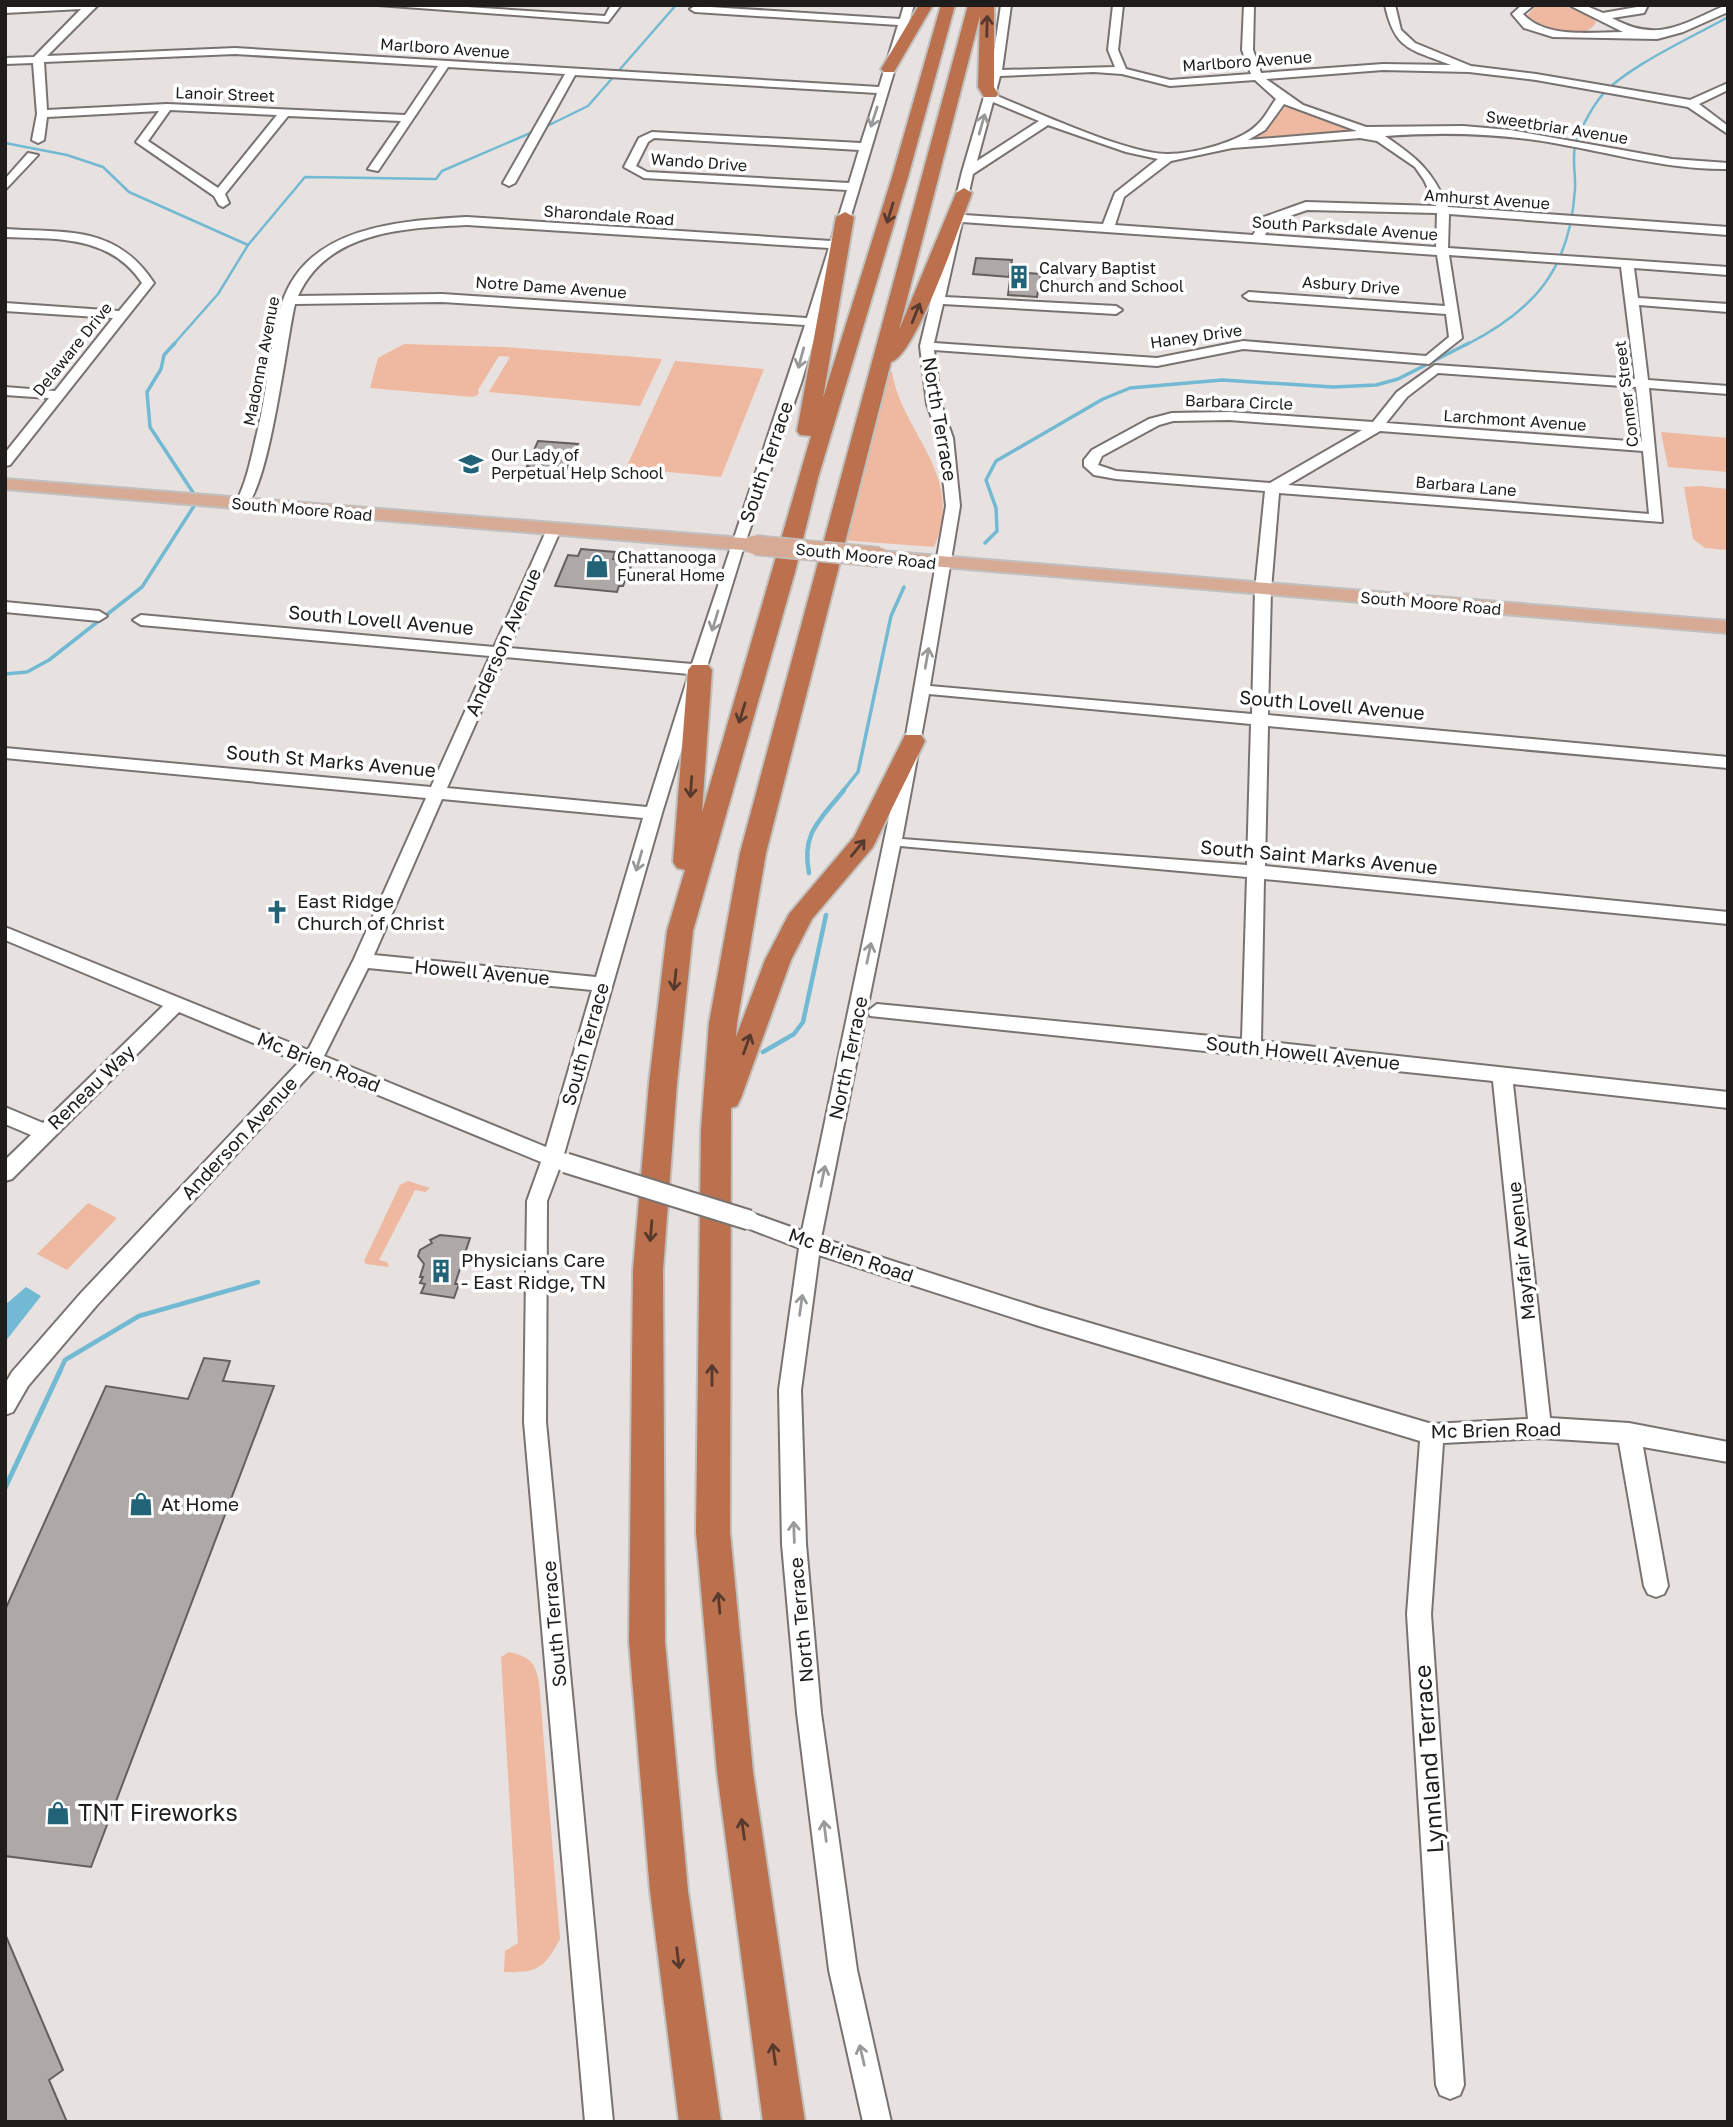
<svg xmlns="http://www.w3.org/2000/svg" width="1733" height="2127" viewBox="0 0 1733 2127" font-family="'Golos Text',sans-serif">
	<style>
		.green { fill: #eeb9a0 }
		.water { fill: #72b9d3 }
		.lines { fill: none; stroke-linecap: round; stroke-linejoin: round }
		.stream-far3 { stroke: #72b9d3; stroke-width: 2.5 }
		.stream-far2 { stroke: #72b9d3; stroke-width: 3.5 }
		.stream-far1 { stroke: #72b9d3; stroke-width: 4.5 }
		.stream { stroke: #72b9d3; stroke-width: 5 }
		.building { fill: #aea8a6; stroke: #65605e; stroke-width: 2 }
		.minor-casing { stroke: #787371; stroke-width: 4 }
		.major-casing { stroke: #c0c0bf; stroke-width: 4 }
		.highway-casing { stroke: #c0c0bf; stroke-width: 4 }
		.minor { fill: #fff; fill-rule: evenodd }
		.major { fill: #d6aa95; fill-rule: evenodd }
		.highway { fill: #bb714e; fill-rule: evenodd }
		.minor-bridge-casing { stroke: #787371; stroke-width: 23; stroke-linecap: butt }
		.major-bridge-casing { stroke: #c0c0bf; stroke-width: 22; stroke-linecap: butt }
		.minor-bridge { stroke: #fff; stroke-width: 19 }
		.major-bridge { stroke: #d6aa95; stroke-width: 19 }
		.oneway { stroke: #563a2e }
		.oneway2 { stroke: #9a9999 }
		.labels { text-anchor: middle; stroke-width: 7; stroke-linejoin: round; paint-order: stroke }
		.far-street-label { font-size: 16px; fill: #1f1d1c; stroke: #fff }
		.far-poi-label { font-size: 16px; fill: #1f1d1c; stroke: #fff; text-anchor: start }
		.street-label { font-size: 19px; fill: #1f1d1c; stroke: #fff }
		.poi-label { font-size: 19px; fill: #1f1d1c; stroke: #fff; text-anchor: start }
		.near-street-label { font-size: 23px; fill: #1f1d1c; stroke: #fff }
		.near-poi-label { font-size: 23px; fill: #1f1d1c; stroke: #fff; text-anchor: start }
	</style>
	<rect width="100%" height="100%" fill="#e7e1df"/>
	<g class="green">
		<path d="M1560,5L1592,15L1596,23C1581,44 1542,30 1526,17L1535,7Z"/>
		<polygon points="1285,107 1354,130 1253,139 1266,130"/>
		<polygon points="404,344 504,347 662,359 640,406 489,392 510,357 499,356 478,390 479,394 473,397 370,388 378,358"/>
		<polygon points="675,361 764,369 721,477 626,468"/>
		<path d="M887,370L892,372C902,435 966,474 934,547L841,540Z"/>
		<polygon points="1661,432 1728,438 1728,472 1668,467"/>
		<polygon points="1700,486 1728,489 1728,550 1705,548 1693,539 1684,487"/>
		<polygon points="408,1181 430,1188 425,1192 415,1190 379,1260 387,1262 389,1267 366,1264 364,1261 400,1185"/>
		<polygon points="88,1203 117,1218 67,1270 37,1254"/>
		<path d="M509,1652C529,1657 535,1661 539,1682L560,1939C544,1969 537,1973 504,1972L505,1951L518,1943L501,1657Z"/>
	</g>
	<polygon class="water" points="26,1287 41,1296 5,1342 5,1305"/>
	<g class="lines">
		<g class="stream-far3">
			<polyline points="543,128 588,106 676,5"/>
			<polyline points="5,143 67,155 103,167 129,192 248,245"/>
			<polyline points="173,345 218,294 248,245 305,177 436,179 442,171 535,131"/>
			<path d="M1466,345C1535,310 1570,269 1575,189C1576,176 1572,160 1575,147C1578,133 1590,111 1599,99C1621,69 1693,37 1728,17"/>
		</g>
		<g class="stream-far2">
			<polyline points="175,343 164,355 161,369 147,392 150,427 194,494"/>
			<polyline points="985,543 997,531 996,508 986,480 996,461 1103,399 1130,388 1222,380 1333,387 1376,385 1398,379 1469,343"/>
			<polyline points="5,674 27,672 49,660 142,587 194,506"/>
			<polyline points="842,792 858,772 891,616 904,587"/>
		</g>
		<g class="stream-far1">
			<path d="M809,873C801,833 820,820 844,790"/>
			<polyline points="763,1052 794,1034 803,1022 826,915"/>
			<polyline points="59,1373 65,1360 139,1316 258,1282"/>
		</g>
		<polyline class="stream" points="5,1488 60,1371"/>
	</g>
	<g class="building">
		<polygon points="976,258 1012,260 1009,277 973,274"/>
		<polygon points="1011,272 1041,274 1037,297 1008,295"/>
		<polygon points="538,441 578,444 563,477 540,475 542,470 527,466"/>
		<polygon points="581,549 615,552 613,559 633,561 623,586 619,586 617,592 555,586 568,555 578,556"/>
		<polygon points="440,1235 470,1238 455,1284 459,1284 454,1298 421,1293 425,1284 420,1283 423,1277 420,1277 424,1264 418,1256 420,1250 432,1243 430,1240"/>
		<polygon points="204,1358 230,1361 223,1381 274,1386 91,1867 5,1856 5,1610 106,1386 188,1399"/>
		<polygon points="5,1934 63,2070 49,2080 67,2122 5,2122"/>
	</g>
	<g class="lines">
		<g class="minor-casing">
			<g id="minor">
				<path d="M98,5L47,56L235,48L879,87L898,25L695,12L690,9L695,6L900,19L904,5H914L801,383L745,543L662,813L564,1154L574,1163L571,1169H559L547,1201L546,1422L613,2122H585L524,1422L527,1201L541,1162L315,1069L97,1305L28,1386L13,1412L5,1415V1384L12,1372L81,1293L299,1062L179,1012L12,1179L5,1181V1160L31,1135L5,1124V1107L43,1123L163,1006L5,940V927L308,1050L353,961L426,798L5,758V748L431,787L490,656L141,625L133,620L141,615L494,647L547,529L554,525L561,529L509,648L692,664L805,325L442,302L295,304C287,335 268,501 242,508L235,504C247,482 251,458 257,433C268,390 269,345 282,303C307,226 399,221 467,217L831,241L847,190L644,178L624,167L639,138L652,132L861,143L877,93L575,75L515,183L509,186L503,183L565,74L448,67L378,171L368,169L401,121L288,116L225,194L229,203L223,207L219,205L214,196L136,142L159,111L47,117L44,140L38,143L32,140L37,114L33,63L5,64V58L34,57L81,9L5,13V7ZM235,54L438,66L405,115L167,104L47,110L44,62ZM170,110L277,115L218,188L148,141ZM654,138L859,150L849,183L647,172L636,166L648,142ZM467,225L829,248L807,318L442,294L298,296C327,231 404,228 467,225ZM505,657L689,674L647,807L447,788ZM442,799L643,818L596,977L374,955ZM368,968L592,990L546,1147L324,1056Z"/>
				<polygon points="378,5 436,5 605,16 611,5 621,5 608,22"/>
				<path d="M1001,5H1011L1002,70L1115,67L1108,50L1113,5H1123L1118,50L1126,69L1170,80L1251,74L1242,50L1244,5H1254L1253,50L1261,73L1383,64L1451,65C1411,49 1395,51 1385,5H1395L1401,30L1415,43L1471,66L1536,74L1690,100L1728,83V90L1699,104L1728,126V134L1688,107L1536,80L1469,72L1383,70L1266,79L1303,105L1366,127L1463,126L1510,130L1672,159L1728,163V169C1668,170 1612,153 1554,143C1497,133 1442,132 1385,136C1418,159 1431,169 1448,207L1728,227V235L1449,214L1448,248L1728,267V275L1634,268L1638,298L1728,304V312L1639,305L1648,380L1728,386V394L1649,388L1662,522L1279,493L1271,590L1268,715L1728,757V768L1268,726L1265,866L1728,912V924L1264,879L1261,1041L1728,1092V1108L1513,1084L1550,1418L1629,1423L1728,1442V1462L1643,1447L1668,1586L1664,1594L1656,1597L1648,1594L1644,1586L1619,1443L1540,1438L1443,1443L1431,1614L1464,2085L1460,2095L1450,2099L1440,2095L1436,2085L1407,1614L1420,1441L1039,1326L819,1255L801,1390L806,1544L821,1713L857,1970L891,2122H863L829,1970L797,1713L782,1544L779,1390L799,1248L742,1226L739,1220L742,1214L749,1212L802,1231L905,741L946,506L939,438L927,404L920,346L962,172L991,73ZM1094,72L1122,74L1170,86L1255,80L1276,99C1270,107 1265,118 1257,125C1240,142 1193,154 1168,154C1129,155 1034,111 995,95L1000,76ZM993,102L1039,121L977,161ZM1284,104L1357,131L1248,140L1265,130ZM1048,125L1126,152L1158,159L1115,193L1103,224L964,215L973,174ZM1360,138L1377,141L1415,167L1424,180L1436,206L1306,202L1264,217L1253,235L1115,225L1124,197L1171,161L1232,148ZM1307,210L1437,213L1436,247L1265,235L1272,222ZM962,222L1437,255L1445,306L1249,292L1243,296L1249,300L1446,314L1449,337L1426,356L1243,341L1157,358L934,343L943,304L1116,314L1122,310L1116,306L945,297ZM1449,255L1621,267L1635,379L1435,365L1397,392L1373,422L1229,412L1172,413L1149,419L1092,450L1084,460V466L1094,475L1116,479L1265,491L1255,590L1252,714L930,686L960,506L953,438L941,404L934,350L1157,366L1243,349L1429,364L1462,338ZM1438,373L1636,387L1642,442L1386,423L1407,397ZM1229,420L1362,430L1270,483L1116,471L1098,465L1102,456L1159,425L1173,421ZM1380,431L1643,451L1649,514L1288,485ZM929,694L1251,724L1247,865L902,839ZM900,846L1247,877L1242,1039L877,1004L868,1011L870,1016L1493,1081L1528,1419L1432,1424L1039,1308L821,1238Z"/>
				<path d="M1522,5H1534L1523,14C1546,39 1591,32 1623,32L1569,5H1584L1603,13L1648,5L1644,13L1612,18C1657,43 1681,25 1724,6L1728,5V12L1683,32L1657,39L1553,37L1524,28L1512,14Z"/>
				<polygon points="28,153 38,155 5,190 5,179"/>
				<path d="M5,229C67,233 116,225 154,283L10,465L5,466V453L49,398L5,395V387L55,391L113,318L5,311V303L119,311L142,283C110,235 57,239 5,237Z"/>
				<polygon points="5,602 99,611 107,616 99,621 5,612"/>
			</g>
		</g>
		<g class="major-casing">
			<g id="major">
				<polygon points="5,479 755,539 764,545 755,551 5,489"/>
				<polygon points="879,551 1728,621 1728,633 872,561 870,557 872,553"/>
			</g>
		</g>
		<g class="highway-casing">
			<g id="highway">
				<polygon points="919,5 933,5 894,72 884,72 881,69"/>
				<polygon points="941,5 955,5 908,177 818,478 795,572 693,931 677,1083 663,1270 665,1642 688,1891 721,2122 679,2122 650,1891 629,1642 633,1270 649,1083 667,931 685,870 677,868 673,862 688,670 692,665 708,665 712,670 702,812 811,436 800,435 797,431 836,217 845,212 854,217 823,398 892,177"/>
				<path d="M968,5H994V87L998,94L996,97H984L978,87L980,16L899,330L956,193L964,188L972,193C961,222 916,356 891,362L766,853L737,1023L736,1037L765,960L789,914L854,837L905,735H921L925,741L873,847L812,919L791,960L741,1098L737,1106L731,1108L730,1532L753,1772L805,2122H763L717,1772L696,1532L701,1130L709,1023L740,853Z"/>
			</g>
		</g>
		<use href="#minor" class="minor"/>
		<use href="#major" class="major"/>
		<use href="#highway" class="highway"/>
		<g class="minor-bridge-casing">
			<polyline id="minor-bridge" points="566,1163 749,1220"/>
		</g>
		<g class="major-bridge-casing">
			<polyline id="major-bridge" points="755,545 879,557"/>
		</g>
		<use href="#minor-bridge" class="minor-bridge"/>
		<use href="#major-bridge" class="major-bridge"/>
	</g>
	<defs><path id="oneway-shaft" d="M-6 0H5M1.5-3L5.5 0L1.5 3" fill="none" stroke-width="1.6" stroke-linecap="round" stroke-linejoin="round" transform="scale(1.75)"/></defs>
	<g class="oneway">
		<use href="#oneway-shaft" transform="translate(987 26) rotate(-89)"/>
		<use href="#oneway-shaft" transform="translate(890 213) rotate(107)"/>
		<use href="#oneway-shaft" transform="translate(916 313) rotate(-68)"/>
		<use href="#oneway-shaft" transform="translate(742 713) rotate(107)"/>
		<use href="#oneway-shaft" transform="translate(691 787) rotate(94)"/>
		<use href="#oneway-shaft" transform="translate(858 848) rotate(-51)"/>
		<use href="#oneway-shaft" transform="translate(675 980) rotate(96)"/>
		<use href="#oneway-shaft" transform="translate(747 1044) rotate(-70)"/>
		<use href="#oneway-shaft" transform="translate(651 1231) rotate(95)"/>
		<use href="#oneway-shaft" transform="translate(712 1375) rotate(-90)"/>
		<use href="#oneway-shaft" transform="translate(719 1603) rotate(-95)"/>
		<use href="#oneway-shaft" transform="translate(743 1829) rotate(-98)"/>
		<use href="#oneway-shaft" transform="translate(678 1958) rotate(83)"/>
		<use href="#oneway-shaft" transform="translate(774 2054) rotate(-98)"/>
	</g>
	<g class="oneway2">
		<use href="#oneway-shaft" transform="translate(874 117) rotate(108)"/>
		<use href="#oneway-shaft" transform="translate(982 124) rotate(-74)"/>
		<use href="#oneway-shaft" transform="translate(801 358) rotate(105)"/>
		<use href="#oneway-shaft" transform="translate(715 621) rotate(107)"/>
		<use href="#oneway-shaft" transform="translate(927 658) rotate(-80)"/>
		<use href="#oneway-shaft" transform="translate(639 861) rotate(106)"/>
		<use href="#oneway-shaft" transform="translate(869 953) rotate(-78)"/>
		<use href="#oneway-shaft" transform="translate(823 1176) rotate(-78)"/>
		<use href="#oneway-shaft" transform="translate(801 1305) rotate(-82)"/>
		<use href="#oneway-shaft" transform="translate(794 1532) rotate(-92)"/>
		<use href="#oneway-shaft" transform="translate(825 1831) rotate(-97)"/>
		<use href="#oneway-shaft" transform="translate(862 2055) rotate(-103)"/>
	</g>
	<defs>
		<g id="building-bare" transform="scale(1.89)"><path d="M-4-6H4V6H1V3H-1V6H-4ZM-2.5-4.3h1.7v1.8h-1.7ZM.8-4.3h1.7v1.8H.8ZM-2.5-1h1.7V.8h-1.7ZM.8-1h1.7V.8H.8Z" fill="#236378" stroke="#fff" stroke-width="2.5" paint-order="stroke"/></g>
		<g id="school-bare" transform="scale(1.89)"><path d="M0-5L7-2L0 1L-7-2ZM-4 1L0 2.5L4 1V4Q0 6-4 4Z" fill="#236378" stroke="#fff" stroke-width="2.5" paint-order="stroke"/></g>
		<g id="shop-bare" transform="scale(1.89)"><path d="M-5-2.5h2.3a2.7 3.5 0 0 1 5.4 0H5L5.5 6h-11ZM-1.5-2.5h3a1.5 2.3 0 0 0-3 0Z" fill="#236378" stroke="#fff" stroke-width="2.5" paint-order="stroke"/></g>
		<g id="church-bare" transform="scale(1.89)"><path d="M-1.2-6h2.4v3.5h3.3v2.4h-3.3V6h-2.4V-.1h-3.3v-2.4h3.3Z" fill="#236378" stroke="#fff" stroke-width="2.5" paint-order="stroke"/></g>
	</defs>
	<g fill-rule="evenodd">
		<use href="#building-bare" x="1019" y="277"/>
		<use href="#school-bare" x="471" y="464"/>
		<use href="#shop-bare" x="597" y="566"/>
		<use href="#church-bare" x="277" y="912"/>
		<use href="#building-bare" x="441" y="1271"/>
		<use href="#shop-bare" x="141" y="1504"/>
		<use href="#shop-bare" x="58" y="1813"/>
	</g>
	<g class="labels">
		<g class="far-street-label">
			<text transform="translate(445 48) rotate(4)" y="6">Marlboro Avenue</text>
			<text transform="translate(1247 61) rotate(-4)" y="6">Marlboro Avenue</text>
			<text transform="translate(225 94) rotate(2)" y="6">Lanoir Street</text>
			<text transform="translate(1557 127) rotate(9)" y="6">Sweetbriar Avenue</text>
			<text transform="translate(699 162) rotate(4)" y="6">Wando Drive</text>
			<text transform="translate(1487 199) rotate(4)" y="6">Amhurst Avenue</text>
			<text transform="translate(609 215) rotate(4)" y="6">Sharondale Road</text>
			<text transform="translate(1345 228) rotate(4)" y="6">South Parksdale Avenue</text>
			<text transform="translate(1351 285) rotate(4)" y="6">Asbury Drive</text>
			<text transform="translate(551 287) rotate(4)" y="6">Notre Dame Avenue</text>
			<text transform="translate(1196 336) rotate(-8)" y="6">Haney Drive</text>
			<text transform="translate(72 349) rotate(-51)" y="6">Delaware Drive</text>
			<text transform="translate(261 361) rotate(-79)" y="6">Madonna Avenue</text>
			<text transform="translate(1626 394) rotate(-97)" y="6">Conner Street</text>
			<text transform="translate(1239 402) rotate(2)" y="6">Barbara Circle</text>
			<text transform="translate(1515 420) rotate(4)" y="6">Larchmont Avenue</text>
			<text transform="translate(1466 486) rotate(5)" y="6">Barbara Lane</text>
			<text transform="translate(302 509) rotate(5)" y="6">South Moore Road</text>
			<text transform="translate(866 556) rotate(6)" y="6">South Moore Road</text>
			<text transform="translate(1431 603) rotate(5)" y="6">South Moore Road</text>
		</g>
		<g class="far-poi-label">
			<text x="1039" y="274">Calvary Baptist<tspan x="1039" dy="18">Church and School</tspan></text>
			<text x="491" y="461">Our Lady of<tspan x="491" dy="18">Perpetual Help School</tspan></text>
			<text x="617" y="563">Chattanooga<tspan x="617" dy="18">Funeral Home</tspan></text>
		</g>
		<g class="street-label">
			<text transform="translate(940 419) rotate(80)" y="7">North Terrace</text>
			<text transform="translate(766 462) rotate(-71)" y="7">South Terrace</text>
			<text transform="translate(381 620) rotate(5)" y="7">South Lovell Avenue</text>
			<text transform="translate(503 642) rotate(-66)" y="7">Anderson Avenue</text>
			<text transform="translate(1332 705) rotate(5)" y="7">South Lovell Avenue</text>
			<text transform="translate(331 761) rotate(5)" y="7">South St Marks Avenue</text>
			<text transform="translate(1319 857) rotate(5)" y="7">South Saint Marks Avenue</text>
			<text transform="translate(482 972) rotate(5)" y="7">Howell Avenue</text>
			<text transform="translate(585 1044) rotate(-74)" y="7">South Terrace</text>
			<text transform="translate(1303 1053) rotate(6)" y="7">South Howell Avenue</text>
			<text transform="translate(848 1058) rotate(-78)" y="7">North Terrace</text>
			<text transform="translate(319 1062) rotate(22)" y="7">Mc Brien Road</text>
			<text transform="translate(91 1087) rotate(-44)" y="7">Reneau Way</text>
			<text transform="translate(239 1138) rotate(-47)" y="7">Anderson Avenue</text>
			<text transform="translate(1521 1251) rotate(-96)" y="7">Mayfair Avenue</text>
			<text transform="translate(851 1255) rotate(19)" y="7">Mc Brien Road</text>
			<text transform="translate(1496 1430) rotate(-1)" y="7">Mc Brien Road</text>
			<text transform="translate(801 1620) rotate(-95)" y="7">North Terrace</text>
			<text transform="translate(554 1624) rotate(-95)" y="7">South Terrace</text>
		</g>
		<g class="poi-label">
			<text x="297" y="908">East Ridge<tspan x="297" dy="22">Church of Christ</tspan></text>
			<text x="461" y="1267">Physicians Care<tspan x="461" dy="22">- East Ridge, TN</tspan></text>
			<text x="161" y="1511">At Home</text>
		</g>
		<g class="near-street-label">
			<text transform="translate(1429 1759) rotate(-94)" y="8">Lynnland Terrace</text>
		</g>
		<g class="near-poi-label">
			<text x="78" y="1821">TNT Fireworks</text>
		</g>
	</g>
	<rect width="1733" height="2127" fill="none" stroke="#1f1d1c" stroke-width="14"/>
</svg>
